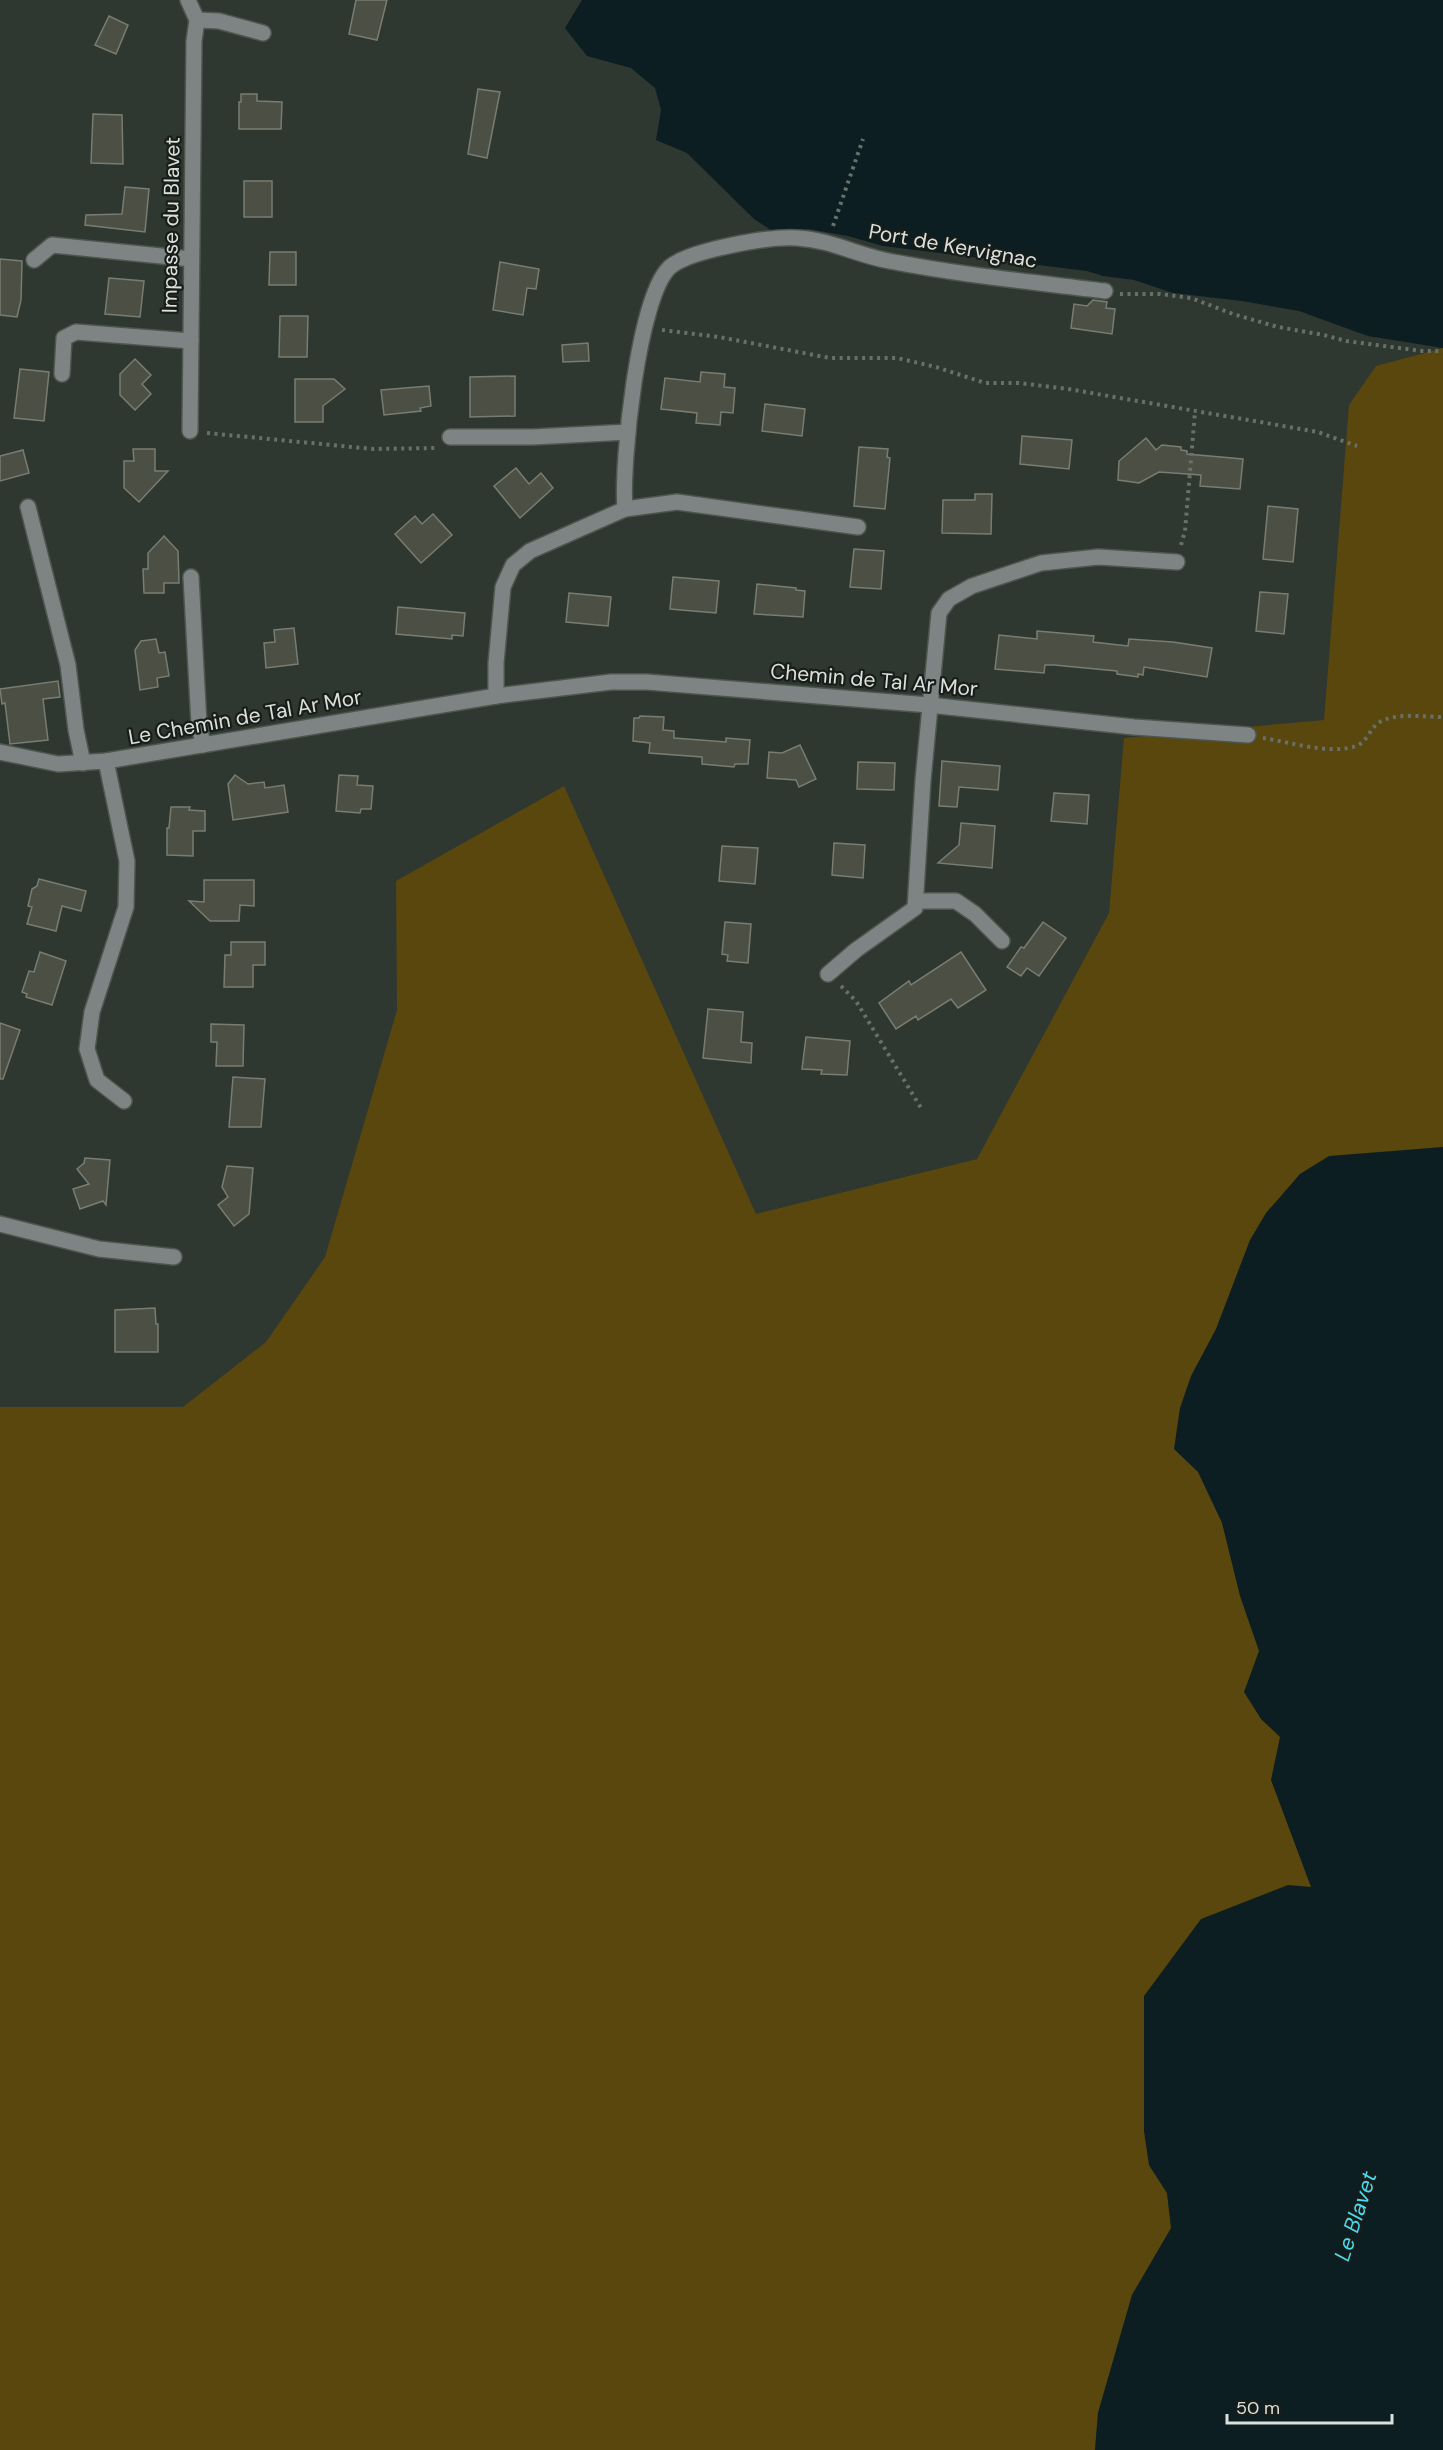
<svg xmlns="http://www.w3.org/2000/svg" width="1443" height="2450" viewBox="0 0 1443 2450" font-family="'DM Sans',sans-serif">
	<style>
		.green { fill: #59470e }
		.water { fill: #0c1e21 }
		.building { fill: #4c4f44; stroke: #797d71; stroke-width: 1.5 }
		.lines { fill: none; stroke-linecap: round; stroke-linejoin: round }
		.minor-casing { stroke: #4d554f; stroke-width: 18 }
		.path { stroke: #68706a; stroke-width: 4; stroke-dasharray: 3 4.5; stroke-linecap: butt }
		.minor { stroke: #7e8483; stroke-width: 15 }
		.labels { text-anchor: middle; stroke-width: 4.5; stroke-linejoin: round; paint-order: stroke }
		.street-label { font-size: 21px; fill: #dae0db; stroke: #191d1a }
		.water-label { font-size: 22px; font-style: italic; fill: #47dbf0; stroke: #191d1a }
	</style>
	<rect width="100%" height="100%" fill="#2e3730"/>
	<polygon class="green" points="1443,348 1443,1671 1348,1827 1149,2165 1167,2193 1172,2228 1132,2295 1098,2413 1095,2450 0,2450 0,1407 183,1407 266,1342 325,1257 397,1010 396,881 564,786 756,1214 977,1159 1109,913 1124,738 1324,720 1349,405 1376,366"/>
	<g class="water">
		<polygon points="582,0 1443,0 1443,348 1368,336 1299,311 1242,301 1173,293 1134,280 1103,276 1087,271 883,246 848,236 808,229 780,236 754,219 687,153 656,140 661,110 655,88 631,68 587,56 565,28"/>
		<polygon points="1443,1147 1443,2450 1095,2450 1098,2413 1132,2295 1171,2228 1167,2193 1149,2165 1144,2131 1144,1996 1201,1919 1288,1885 1311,1887 1271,1780 1280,1737 1261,1719 1244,1692 1259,1651 1240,1596 1222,1523 1198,1472 1174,1449 1180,1408 1191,1376 1216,1329 1250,1240 1266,1213 1300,1174 1329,1156"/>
	</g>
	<g class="building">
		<polygon points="356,0 387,0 377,40 349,34"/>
		<polygon points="109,16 128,25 116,54 95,45"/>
		<polygon points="478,89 500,92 487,158 468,154"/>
		<polygon points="241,94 257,94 257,101 282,102 281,129 239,129 239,102 241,102"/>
		<polygon points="93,114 122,115 123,164 91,163"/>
		<rect x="244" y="181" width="28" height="36"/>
		<polygon points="125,187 149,189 145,232 85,225 86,215 122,214"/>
		<polygon points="270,252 296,252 296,285 269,285"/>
		<polygon points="0,259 22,261 21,300 17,317 0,315"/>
		<polygon points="500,262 539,269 536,289 527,288 523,315 493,310"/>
		<polygon points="109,278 144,281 140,317 105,314"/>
		<polygon points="1093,300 1107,302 1106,308 1115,309 1112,334 1071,328 1074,304 1087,306"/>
		<polygon points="280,316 308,316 307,357 279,357"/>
		<polygon points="588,343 589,361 563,362 562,345"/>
		<polygon points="135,359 151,375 142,384 151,394 135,410 120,395 120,374"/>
		<polygon points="20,369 49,372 44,421 14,418"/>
		<polygon points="701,372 725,374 724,387 735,388 733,413 721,412 720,425 696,423 697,413 661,409 665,378 700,382"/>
		<polygon points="515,376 515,416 470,417 470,377"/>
		<polygon points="295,379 334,379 345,389 323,406 323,422 295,422"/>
		<polygon points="429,386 431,406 420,408 421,411 384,415 381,390"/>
		<polygon points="765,404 805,409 802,436 762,431"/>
		<polygon points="1022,436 1072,440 1069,469 1020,464"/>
		<polygon points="1146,438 1156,450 1162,445 1181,447 1181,450 1187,451 1187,454 1243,459 1240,489 1200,486 1201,475 1159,472 1139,483 1118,480 1119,461"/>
		<polygon points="859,447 888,449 887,457 890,458 885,509 854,506"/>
		<polygon points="133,449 155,449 155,471 168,471 139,502 124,488 124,461 134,461"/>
		<polygon points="23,450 29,473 0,481 0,456"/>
		<polygon points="516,468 529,484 541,473 553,488 520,518 494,486"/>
		<polygon points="975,494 992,494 991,534 942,533 943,500 975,500"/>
		<polygon points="1268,506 1298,509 1293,562 1263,559"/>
		<polygon points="433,514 452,535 421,563 395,534 415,516 422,524"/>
		<polygon points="164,536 178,551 179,583 164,583 164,593 144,593 143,569 148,569 148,553"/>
		<polygon points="854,549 884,551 881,589 850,587"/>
		<polygon points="673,577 719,581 716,613 670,609"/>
		<polygon points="757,584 796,588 796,590 805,591 803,617 754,614"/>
		<polygon points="1260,592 1288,594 1284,634 1256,631"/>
		<polygon points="569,593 611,597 608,626 566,622"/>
		<polygon points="398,607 465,613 463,636 452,635 452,639 396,634"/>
		<polygon points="294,628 298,664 266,668 264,643 275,642 274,630"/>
		<polygon points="1037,631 1094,636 1093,642 1128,646 1129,639 1173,642 1212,648 1207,677 1144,667 1143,675 1138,674 1138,677 1117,674 1117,671 1054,665 1045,665 1044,673 995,669 999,635 1037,639"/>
		<polygon points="156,639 159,653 165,652 169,676 157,678 158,687 140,690 135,650 141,641"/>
		<polygon points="58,681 60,697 43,699 48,740 10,744 5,703 2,704 0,689"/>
		<polygon points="640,716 664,717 663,730 674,731 674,738 726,742 726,738 750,740 748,764 735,764 734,767 702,764 702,757 649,753 650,743 633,741 634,718 639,718"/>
		<polygon points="800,745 816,779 799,787 796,780 767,778 769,752 782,753"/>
		<polygon points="942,761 1000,766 998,790 959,787 957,807 939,806"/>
		<polygon points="858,762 895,763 894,790 857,789"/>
		<polygon points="235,775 248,784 264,782 265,788 284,785 288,812 233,820 228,784"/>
		<polygon points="339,775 358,776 357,785 373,786 371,809 361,809 360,813 336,811"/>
		<polygon points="1054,793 1089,795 1087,824 1051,821"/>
		<polygon points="171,807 190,807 189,810 205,811 205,831 193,831 193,856 167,855 167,828 169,828"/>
		<polygon points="961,823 995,826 992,868 938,863 959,845"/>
		<polygon points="834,843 865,845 863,878 832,875"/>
		<polygon points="722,846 758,848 755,884 719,881"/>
		<polygon points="39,879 86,891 81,911 62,906 56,931 27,924 32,907 28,906 32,889 37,886"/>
		<polygon points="204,880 254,880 254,906 240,905 239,921 210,921 189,901 204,902"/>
		<polygon points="725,922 751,924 748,963 727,961 728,955 722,954"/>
		<polygon points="1043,922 1066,938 1039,976 1027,968 1021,976 1007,967 1021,947 1024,948"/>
		<polygon points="231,942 265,942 265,965 253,965 253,987 224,987 225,955 231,955"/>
		<polygon points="40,952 66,961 52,1005 26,997 27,994 22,992 29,971 34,972"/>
		<polygon points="961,952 986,990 958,1008 951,999 918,1020 916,1016 896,1029 879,1003 909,981 911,985"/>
		<polygon points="708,1009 743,1012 741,1042 752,1043 751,1063 703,1058"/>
		<polygon points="0,1023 20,1030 3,1079 0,1079"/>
		<polygon points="211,1024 244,1025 243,1066 216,1066 217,1042 211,1042"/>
		<polygon points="806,1037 850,1041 847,1075 821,1074 822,1070 802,1069"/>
		<polygon points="233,1077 265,1079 261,1127 229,1127"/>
		<polygon points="85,1158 110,1160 106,1205 103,1201 80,1209 73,1189 89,1184 77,1169 84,1163"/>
		<polygon points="227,1166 253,1168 249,1214 234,1226 218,1205 228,1197 222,1187"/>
		<polygon points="155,1308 156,1324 158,1324 158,1352 115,1352 115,1310"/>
	</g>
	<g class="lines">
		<g class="minor-casing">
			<g id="minor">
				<polyline points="188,0 197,20"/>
				<polyline points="197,20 219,21 263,33"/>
				<polyline points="34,260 52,245 191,259"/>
				<polyline points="62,374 64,338 76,332 191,341"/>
				<polyline points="190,431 194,41 197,20"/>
				<polyline points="450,437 533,437 628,432"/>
				<polyline points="28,507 68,665 76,730 83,763"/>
				<path d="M625,509C621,465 638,296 670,267C690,250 770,236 797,238C831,240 857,255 889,261C960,275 1033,282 1105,291"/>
				<polyline points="191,577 199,724 203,745"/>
				<polyline points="496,696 496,663 503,587 513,565 530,551 625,509 677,502 858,527"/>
				<polyline points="0,752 58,764 106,761 496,696 611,682 647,682 929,705 1134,727 1248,735"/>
				<polyline points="106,761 127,861 126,907 92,1012 87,1049 97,1080 124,1101"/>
				<polyline points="916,901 956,901 975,914 1002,941"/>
				<polyline points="828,974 856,950 915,908 923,780 939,613 949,599 972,586 1041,563 1098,557 1177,562"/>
				<polyline points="0,1224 99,1249 174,1257"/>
			</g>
		</g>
		<g class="path">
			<polyline points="833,226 863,139"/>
			<polyline points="1120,294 1160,294 1191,298 1233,314 1278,327 1324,335 1346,341 1422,351 1443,351"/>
			<polyline points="662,330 719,337 830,358 897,358 936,367 985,383 1019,383 1068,389 1318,432 1357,446"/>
			<polyline points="207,433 373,449 436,448"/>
			<polyline points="1181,545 1185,531 1195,412"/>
			<path d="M1263,738C1289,742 1331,755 1356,746C1367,742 1370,729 1378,723C1395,712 1424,717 1443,717"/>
			<polyline points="841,986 856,1001 921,1108"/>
		</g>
		<use href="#minor" class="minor"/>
	</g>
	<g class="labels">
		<g class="street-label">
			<text transform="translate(171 225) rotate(-89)" y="7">Impasse du Blavet</text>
			<text transform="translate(953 246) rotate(10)" y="7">Port de Kervignac</text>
			<text transform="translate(874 680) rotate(5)" y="7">Chemin de Tal Ar Mor</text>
			<text transform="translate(245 717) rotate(-10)" y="7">Le Chemin de Tal Ar Mor</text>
		</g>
		<g class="water-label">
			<text transform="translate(1355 2216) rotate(-72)" y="8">Le Blavet</text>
		</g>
	</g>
	<path d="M1227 2414v9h165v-9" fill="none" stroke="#dae0db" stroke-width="3"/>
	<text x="1236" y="2414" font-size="18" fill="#dae0db" stroke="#191d1a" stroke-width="4.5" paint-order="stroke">50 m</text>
</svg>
